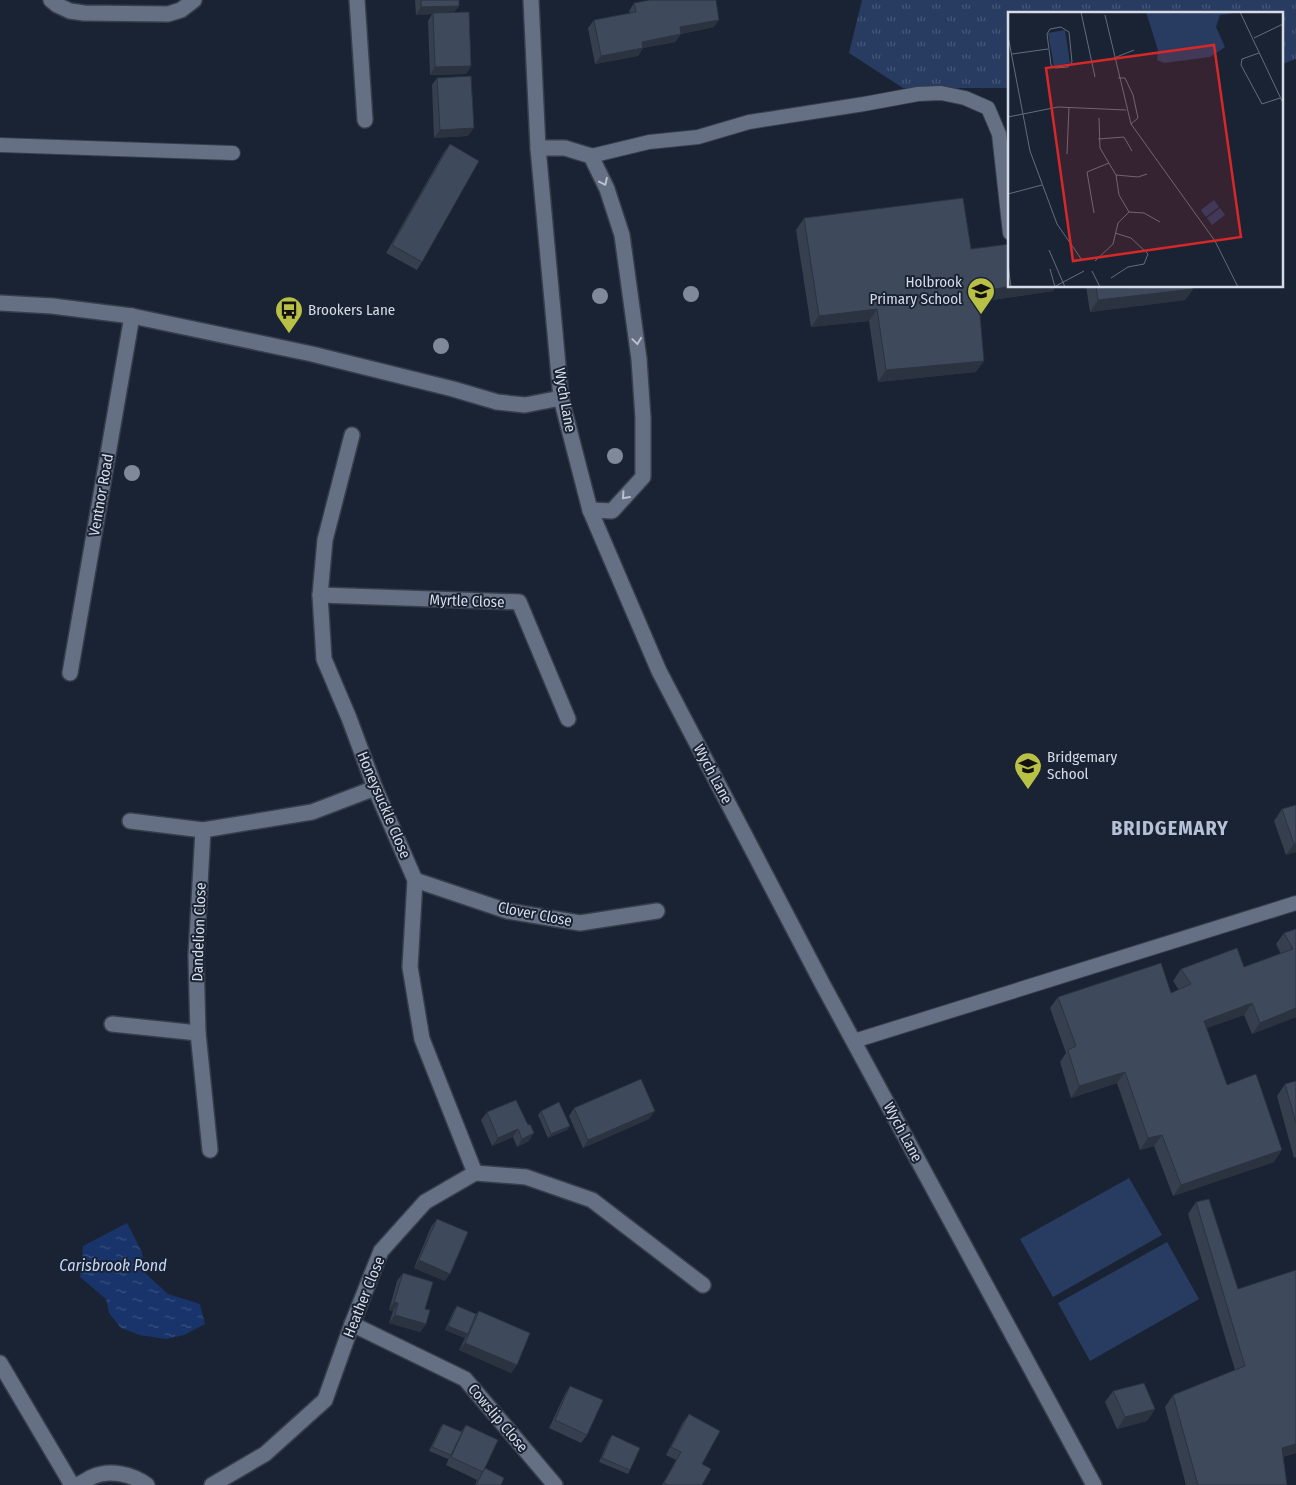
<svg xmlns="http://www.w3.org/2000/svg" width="1296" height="1485" viewBox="0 0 1296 1485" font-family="'Fira Sans Condensed',sans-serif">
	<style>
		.grass { fill: url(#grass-tufts) }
		.pitch { fill: #283c61 }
		.water { fill: url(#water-ripples) }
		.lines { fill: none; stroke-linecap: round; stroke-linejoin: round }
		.service-casing { stroke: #373e4b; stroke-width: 16 }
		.minor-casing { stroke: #373e4b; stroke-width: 18 }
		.tertiary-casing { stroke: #373e4b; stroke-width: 18 }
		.service { stroke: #657084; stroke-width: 14 }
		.minor { stroke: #657084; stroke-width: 15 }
		.tertiary { stroke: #657084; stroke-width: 15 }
		.tree { fill: #80899a }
		.wall { fill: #353f4e }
		.shaded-wall { fill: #2b3340 }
		.building { fill: #3e495b; stroke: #2b3340 }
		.oneway { stroke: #b9c0ce }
		.labels { text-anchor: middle; stroke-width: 4; stroke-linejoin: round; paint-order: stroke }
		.poi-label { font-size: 15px; fill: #d5dbe7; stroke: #1a2333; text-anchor: start }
		.street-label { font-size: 15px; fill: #d5dbe7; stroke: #1a2333 }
		.water-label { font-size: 16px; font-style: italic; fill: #c4d7f9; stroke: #1a2333 }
		.district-label { font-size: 20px; font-weight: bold; letter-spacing: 1px; fill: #b5c1d7; stroke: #1a2333 }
		.inset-road { fill: none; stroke: #656d7b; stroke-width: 1 }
		.view { fill: #d62828; fill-opacity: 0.15; stroke: #d62828; stroke-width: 2.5 }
		.inset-edge { fill: none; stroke: #d5dbe7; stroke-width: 2.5 }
	</style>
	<defs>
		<pattern id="grass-tufts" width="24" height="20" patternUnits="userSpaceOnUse" patternTransform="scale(1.25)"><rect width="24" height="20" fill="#283c61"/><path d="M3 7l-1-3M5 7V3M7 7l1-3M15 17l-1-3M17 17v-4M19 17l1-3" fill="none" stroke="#465878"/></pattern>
		<pattern id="water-ripples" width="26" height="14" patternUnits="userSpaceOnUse" patternTransform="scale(1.25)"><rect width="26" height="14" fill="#18346a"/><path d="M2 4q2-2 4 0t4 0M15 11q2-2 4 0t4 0" fill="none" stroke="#39517f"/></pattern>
	</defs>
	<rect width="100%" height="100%" fill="#1a2333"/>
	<polygon class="grass" points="862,0 1296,0 1296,59 1282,64 1282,14 1010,14 1010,88 903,88 849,53"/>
	<g class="pitch">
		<polygon points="1129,1178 1162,1235 1053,1297 1020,1239"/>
		<polygon points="1167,1242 1199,1299 1090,1361 1058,1303"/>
	</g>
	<polygon class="water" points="127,1223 142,1252 144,1272 168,1294 200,1304 205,1324 184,1335 166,1339 140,1335 121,1328 109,1313 106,1299 80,1277 83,1246"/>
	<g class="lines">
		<g class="service-casing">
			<g id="service">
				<polyline points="0,145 233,153"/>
				<polyline points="591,156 649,142 698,137 749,122 864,104 918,94 941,93 965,98 988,108 999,134 1010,233"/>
				<polyline points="854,1041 1296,903"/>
			</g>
		</g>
		<g class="minor-casing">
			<g id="minor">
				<polyline points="51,0 57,5 70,11 84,13 168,14 181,10 194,0"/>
				<polyline points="357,0 365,120"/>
				<polyline points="531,0 538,148 561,398 590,510 659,671 823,985 1094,1485"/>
				<polyline points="538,148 565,148 591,156 607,189 622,235 639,359 643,418 643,477 612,511 590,510"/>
				<polyline points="0,303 52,306 132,316 312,354 453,389 497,402 525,405 561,398"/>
				<polyline points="352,435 325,540 320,595 324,659 349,718 375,788 415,880 410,967 422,1039 475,1173"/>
				<polyline points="320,595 519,602 568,719"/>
				<polyline points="70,673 132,316"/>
				<polyline points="130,821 203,830"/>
				<polyline points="415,880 507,911 580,923 657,911"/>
				<polyline points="112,1024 198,1033"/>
				<polyline points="210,1150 198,1033 196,956 203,830 312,812 375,788"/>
				<polyline points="352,1324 465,1379 555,1485"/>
				<polyline points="212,1485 265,1454 325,1400 352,1324 381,1251 425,1202 475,1173 526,1177 592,1200 703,1285"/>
			</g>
		</g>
		<g class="tertiary-casing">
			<g id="tertiary">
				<polyline points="0,1363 72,1485"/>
				<path d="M78,1485C83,1482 88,1479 92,1477C110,1469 132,1474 147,1485"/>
			</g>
		</g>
		<use href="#service" class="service"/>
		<use href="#minor" class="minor"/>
		<use href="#tertiary" class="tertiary"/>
	</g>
	<g class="tree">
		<circle cx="691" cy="294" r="8"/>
		<circle cx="600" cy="296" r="8"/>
		<circle cx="441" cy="346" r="8"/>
		<circle cx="615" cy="456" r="8"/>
		<circle cx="132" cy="473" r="8"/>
	</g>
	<g class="wall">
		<polygon points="415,0 459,0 459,6 454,12 471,66 466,74 430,75 428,21 432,14 416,15"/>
		<polygon points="634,3 714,27 681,34 675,42 643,48 638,56 595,64 588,28 594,20 630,13 629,11"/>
		<polygon points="437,78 468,136 434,138 432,85"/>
		<polygon points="450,144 422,262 417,270 386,253 444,152"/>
		<polygon points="804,218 971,249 1010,286 1056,286 1053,291 978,302 976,372 878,382 869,321 811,327 796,230"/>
		<polygon points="1086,286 1192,286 1193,289 1185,300 1090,312"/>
		<polygon points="1296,805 1296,852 1286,855 1274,821 1282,809"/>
		<polygon points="1296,929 1296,1017 1252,1034 1244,1015 1206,1028 1227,1085 1274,1162 1173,1196 1154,1146 1140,1150 1117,1083 1071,1098 1060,1062 1066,1053 1050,1008 1058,997 1171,993 1179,990 1173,981 1181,969 1244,967 1281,954 1276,944 1284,933"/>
		<polygon points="1296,1081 1296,1157 1294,1158 1277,1096 1285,1084"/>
		<polygon points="574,1108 649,1119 583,1148 569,1116"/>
		<polygon points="541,1111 570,1126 567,1130 548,1138 538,1115"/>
		<polygon points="487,1112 528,1125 529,1141 517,1147 513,1137 492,1146 481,1120"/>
		<polygon points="1196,1202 1238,1289 1296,1453 1283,1457 1287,1485 1186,1485 1165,1407 1173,1395 1235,1370 1188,1214"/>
		<polygon points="437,1219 445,1281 414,1268 431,1227"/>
		<polygon points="403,1273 425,1309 426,1324 420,1332 389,1323 393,1311 389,1310 397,1281"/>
		<polygon points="457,1306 476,1314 479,1311 517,1365 511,1373 459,1350 465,1338 445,1330 454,1310"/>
		<polygon points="570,1386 587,1435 581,1443 549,1428 565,1394"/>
		<polygon points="1113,1391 1155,1409 1147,1421 1117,1429 1105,1402"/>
		<polygon points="689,1414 702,1464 702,1485 662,1485 676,1460 666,1455 683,1422"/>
		<polygon points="443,1424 461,1432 466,1425 485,1468 501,1485 475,1485 477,1480 446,1465 449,1458 448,1459 429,1451 440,1428"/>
		<polygon points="612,1435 630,1470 628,1474 599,1462 609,1439"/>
	</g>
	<g class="shaded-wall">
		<polygon points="459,6 453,13 416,15 421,7"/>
		<polygon points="719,20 714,27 674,35 680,27"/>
		<polygon points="681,34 675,42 643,48 638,56 595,64 601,56 642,42"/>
		<polygon points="471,66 466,74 430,75 435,67"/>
		<polygon points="474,128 468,136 434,138 440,130"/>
		<polygon points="1013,286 1056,286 1053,291 969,303 978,292"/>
		<polygon points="1193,289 1185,300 1090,312 1098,300"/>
		<polygon points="877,309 869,321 811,327 819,316"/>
		<polygon points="984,361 976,372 878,382 886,370"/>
		<polygon points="1296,843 1296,852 1286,855 1294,844"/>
		<polygon points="1252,1003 1244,1015 1196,1032 1204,1021"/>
		<polygon points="1296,1008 1296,1017 1252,1034 1260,1023"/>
		<polygon points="1125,1072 1117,1083 1071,1098 1079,1086"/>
		<polygon points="655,1111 649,1119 583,1148 588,1140"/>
		<polygon points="570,1126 567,1130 548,1138 551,1134"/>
		<polygon points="518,1129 513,1137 492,1146 498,1138"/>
		<polygon points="534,1133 529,1141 517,1147 522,1139"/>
		<polygon points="1162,1135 1154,1146 1140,1150 1148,1138"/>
		<polygon points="1282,1150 1274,1162 1173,1196 1181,1185"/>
		<polygon points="419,1260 450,1274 445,1281 414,1268"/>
		<polygon points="394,1302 398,1303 393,1311 389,1310"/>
		<polygon points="395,1315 426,1324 420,1332 389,1323"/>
		<polygon points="448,1326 468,1334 465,1338 445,1330"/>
		<polygon points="465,1343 517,1365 511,1373 459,1350"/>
		<polygon points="1155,1409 1147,1421 1117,1429 1125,1417"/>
		<polygon points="1296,1444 1296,1453 1274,1459 1282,1448"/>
	</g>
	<g class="building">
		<polygon points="421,0 459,0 459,6 421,7"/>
		<polygon points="650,0 716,0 719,20 680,27 681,34 642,42 643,48 601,56 594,20 636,12 634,3"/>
		<polygon points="469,12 471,66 435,67 433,13"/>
		<polygon points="471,76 474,128 440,130 437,78"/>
		<polygon points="450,144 479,161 422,262 392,245"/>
		<polygon points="963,198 971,249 1010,244 1010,286 1013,286 978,292 984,361 886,370 877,309 819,316 804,218"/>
		<polygon points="1096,286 1192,286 1193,289 1098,300"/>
		<polygon points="1296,805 1296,843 1294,844 1282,809"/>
		<polygon points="1296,929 1296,1008 1260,1023 1252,1003 1204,1021 1227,1085 1256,1074 1282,1150 1181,1185 1162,1135 1148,1138 1125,1072 1079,1086 1068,1050 1076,1046 1058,997 1161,963 1171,993 1191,984 1181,969 1237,948 1244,967 1293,949 1284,933"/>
		<polygon points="641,1079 655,1111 588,1140 574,1108"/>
		<polygon points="1296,1081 1296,1123 1285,1084"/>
		<polygon points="516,1100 528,1125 530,1124 534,1133 522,1139 518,1129 498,1138 487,1112"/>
		<polygon points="559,1102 570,1126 551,1134 541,1111"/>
		<polygon points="1209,1199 1238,1289 1296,1270 1296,1444 1282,1448 1287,1485 1198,1485 1173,1395 1245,1366 1196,1202"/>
		<polygon points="437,1219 468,1232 450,1274 419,1260"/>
		<polygon points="403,1273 433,1282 425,1309 430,1310 426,1324 395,1315 398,1303 394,1302"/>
		<polygon points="457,1306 476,1314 468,1334 448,1326"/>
		<polygon points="479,1311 530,1333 517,1365 465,1343"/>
		<polygon points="1144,1383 1155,1409 1125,1417 1113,1391"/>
		<polygon points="570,1386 603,1400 587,1435 555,1420"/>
		<polygon points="689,1414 720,1431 702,1464 711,1469 702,1485 668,1485 664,1483 681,1452 671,1447"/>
		<polygon points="443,1424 462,1432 451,1455 432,1447"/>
		<polygon points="466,1425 498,1440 483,1472 451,1457"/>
		<polygon points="612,1435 640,1448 630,1470 602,1458"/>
		<polygon points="485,1468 504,1478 501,1485 476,1485"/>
	</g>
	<defs><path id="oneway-chevron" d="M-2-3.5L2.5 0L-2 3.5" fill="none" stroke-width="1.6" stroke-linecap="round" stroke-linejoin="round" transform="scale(1.25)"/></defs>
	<g class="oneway">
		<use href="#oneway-chevron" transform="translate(604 182) rotate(65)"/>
		<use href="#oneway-chevron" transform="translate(637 341) rotate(82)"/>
		<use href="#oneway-chevron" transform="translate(625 496) rotate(132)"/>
	</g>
	<defs>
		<g id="school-pin" transform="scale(1.4375)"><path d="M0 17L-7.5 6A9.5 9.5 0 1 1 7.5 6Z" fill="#b9c046" stroke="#1a2333"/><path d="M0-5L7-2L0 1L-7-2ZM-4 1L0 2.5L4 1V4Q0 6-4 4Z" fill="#111"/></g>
		<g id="bus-pin" transform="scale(1.4375)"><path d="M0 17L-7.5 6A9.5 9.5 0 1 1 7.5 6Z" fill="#b9c046" stroke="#1a2333"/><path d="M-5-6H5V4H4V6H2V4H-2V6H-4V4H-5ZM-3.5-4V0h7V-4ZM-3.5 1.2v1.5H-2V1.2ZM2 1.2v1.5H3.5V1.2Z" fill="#111"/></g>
	</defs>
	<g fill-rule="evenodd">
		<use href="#school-pin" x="981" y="291"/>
		<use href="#bus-pin" x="289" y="310"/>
		<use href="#school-pin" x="1028" y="766"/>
	</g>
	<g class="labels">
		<g class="poi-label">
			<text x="962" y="287" text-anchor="end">Holbrook<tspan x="962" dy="17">Primary School</tspan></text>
			<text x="308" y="315">Brookers Lane</text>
			<text x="1047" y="762">Bridgemary<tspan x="1047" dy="17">School</tspan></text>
		</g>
		<g class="street-label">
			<text transform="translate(565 400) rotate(80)" y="5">Wych Lane</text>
			<text transform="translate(101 495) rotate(-80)" y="5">Ventnor Road</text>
			<text transform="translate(467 601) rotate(2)" y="5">Myrtle Close</text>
			<text transform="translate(713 774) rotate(62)" y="5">Wych Lane</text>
			<text transform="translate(384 805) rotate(67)" y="5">Honeysuckle Close</text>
			<text transform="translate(535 914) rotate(11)" y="5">Clover Close</text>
			<text transform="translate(199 932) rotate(-88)" y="5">Dandelion Close</text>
			<text transform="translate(903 1132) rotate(62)" y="5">Wych Lane</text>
			<text transform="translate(364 1297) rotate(-68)" y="5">Heather Close</text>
			<text transform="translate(498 1418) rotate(50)" y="5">Cowslip Close</text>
		</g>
		<g class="water-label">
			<text x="113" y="1271">Carisbrook Pond</text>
		</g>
		<g class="district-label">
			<text x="1170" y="835">BRIDGEMARY</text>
		</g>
	</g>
	<g transform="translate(1008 12)">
		<rect width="275" height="275" fill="#1a2333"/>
		<path d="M138,0H226L227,1L212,3L208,15L217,35L202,45L156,51L149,48L150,38ZM57,18L62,51L46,54L40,21Z" fill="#283c61"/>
		<path d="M148,0H198L166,26L146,2ZM206,188L211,195L198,205L193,198ZM212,196L217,203L204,213L199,206Z" fill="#283c61"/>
		<path class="inset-road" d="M73,0L87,65M232,0L275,91M97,3L123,112L207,229L230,275M53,15L61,20L64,50L60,55L47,56L43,53L39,22L42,17ZM0,24L22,139L49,212L74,248M246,26L275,12M251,41L234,47L233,53L254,92L272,86M4,42L40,37M106,46L126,38M110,66H117L125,83L130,106L123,112M0,105L50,95L118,98M91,106L92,136L108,163L111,183L121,200M90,127L116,125L124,139M59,142L61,95M108,163L130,165L139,162M0,182L34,173M86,201L79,160L101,151M41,238L57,275M87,249L105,232L110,211L121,200L136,201L152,210M0,252L3,275M42,257L47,275M84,259L92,275M103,266L120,255L136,252L140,242L123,226L107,221M46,275L76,259"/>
		<path class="view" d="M206,33L233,225L65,249L38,56Z"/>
		<rect width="275" height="275" class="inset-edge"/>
	</g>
</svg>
